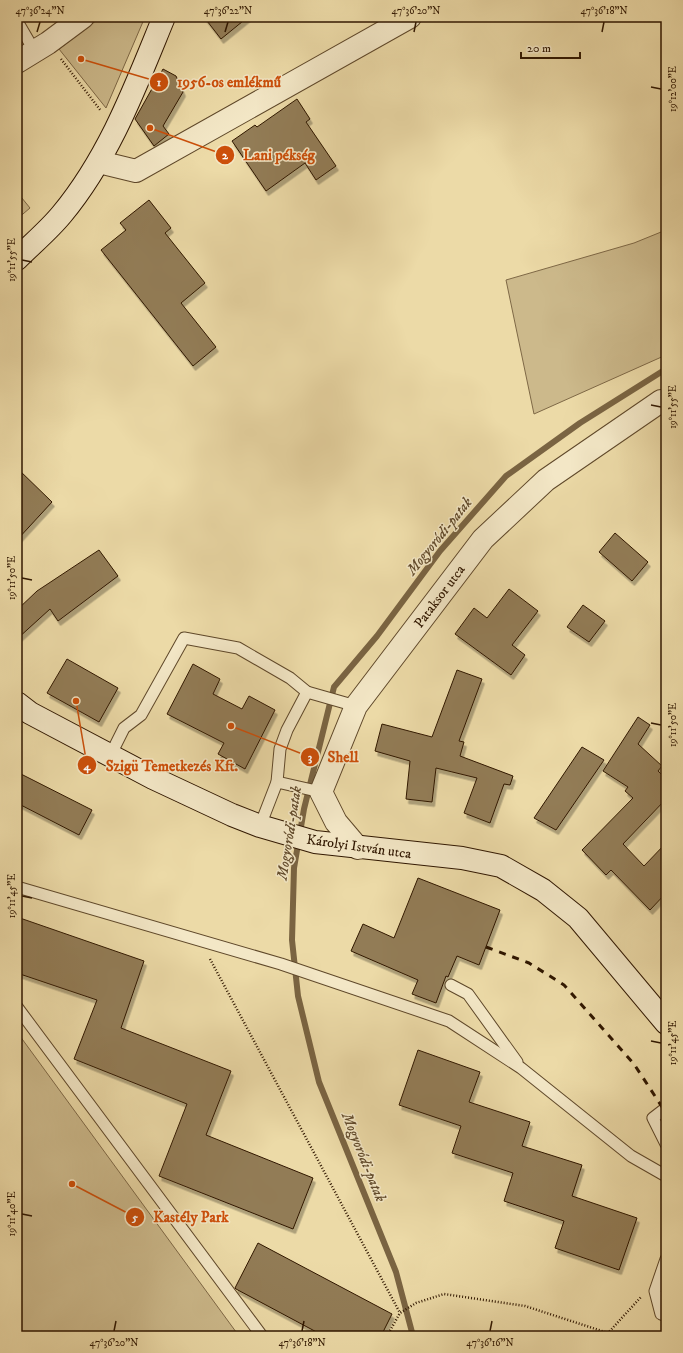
<svg xmlns="http://www.w3.org/2000/svg" width="683" height="1353" viewBox="0 0 683 1353" font-family="'IM FELL DW Pica',serif">
	<style>
		.green { fill: #ccb98b; stroke: #7e6846 }
		.lines { fill: none; stroke-linecap: round; stroke-linejoin: round }
		.stream { stroke: #7a6442; stroke-width: 6 }
		.building { fill: #927c57; stroke: #301700; filter: url(#shadow) }
		.service-casing { stroke: #5f482a; stroke-width: 13 }
		.minor-casing { stroke: #5f482a; stroke-width: 24 }
		.secondary-casing { stroke: #301700; stroke-width: 24 }
		.path { stroke: #301700; stroke-width: 2.5; stroke-dasharray: 1 2; stroke-linecap: butt }
		.service { stroke: #f3e7c6; stroke-width: 11 }
		.minor { stroke: #f3e7c6; stroke-width: 22 }
		.secondary { stroke: #f3e7c6; stroke-width: 22 }
		.rail { stroke: #301700; stroke-width: 3; stroke-dasharray: 7 7; stroke-linecap: butt }
		.ticks { fill: none; stroke: #301700; stroke-width: 1.5 }
		.labels { text-anchor: middle; stroke-width: 3; stroke-linejoin: round; paint-order: stroke }
		.street-label { font-size: 14px; fill: #301700; stroke: #f3e7c6 }
		.water-label { font-size: 15px; font-style: italic; fill: #624b2c; stroke: #f3e7c6 }
		.leader { fill: none; stroke: #cc4f0a; stroke-width: 1.5 }
		.callout-dot { fill: #cc4f0a; stroke: #f3e7c6; stroke-width: 1.5 }
		.mark-label { font-size: 12px; text-anchor: middle; font-weight: bold; fill: #fff }
		.callout-label { font-size: 15px; text-anchor: middle; font-weight: bold; fill: #cc4f0a; stroke: #f3e7c6; stroke-width: 3; stroke-linejoin: round; paint-order: stroke }
		.neatline { fill: none; stroke: #301700; stroke-width: 1.5 }
		.ticks-label { font-size: 10px; text-anchor: middle; fill: #301700 }
	</style>
	<defs>
		<filter id="shadow"><feDropShadow dx="2.5" dy="4.5" stdDeviation="0" flood-color="#0004"/></filter>
	</defs>
	<rect width="100%" height="100%" fill="#ecdaa7"/>
	<filter id="stains"><feTurbulence type="fractalNoise" baseFrequency=".005" numOctaves="4"/><feColorMatrix values="0 0 0 0 .2 0 0 0 0 .09 0 0 0 0 .02 0 0 0 .5 -.17"/></filter>
	<radialGradient id="worn" r=".72"><stop offset=".6" stop-color="#630" stop-opacity="0"/><stop offset="1" stop-color="#630" stop-opacity=".3"/></radialGradient>
	<g class="green">
		<polygon points="101,17 145,17 106,108 59,49"/>
		<polygon points="17,192 30,208 17,219"/>
		<polygon points="666,230 666,355 534,414 506,280 634,243"/>
		<polygon points="17,1032 239,1336 17,1336"/>
	</g>
	<g class="lines">
		<polyline class="stream" points="413,1336 396,1272 319,1082 298,996 292,940 294,868 304,809 334,687 377,636 440,551 506,476 580,423 666,369"/>
	</g>
	<g class="building">
		<polygon points="204,17 248,17 221,39"/>
		<polygon points="163,69 176,76 183,92 163,126 169,134 154,146 135,119"/>
		<polygon points="297,99 310,119 306,122 336,166 316,180 305,163 266,191 232,141 255,125 257,127"/>
		<polygon points="149,200 171,228 165,233 205,283 181,303 216,347 193,366 101,250 126,230 120,223"/>
		<polygon points="17,468 52,502 17,540"/>
		<polygon points="615,533 648,562 632,581 599,552"/>
		<polygon points="99,550 118,576 58,621 50,609 17,639 17,610 37,591"/>
		<polygon points="509,589 538,611 512,645 525,655 511,675 455,634 474,608 487,618"/>
		<polygon points="583,605 605,621 589,642 567,627"/>
		<polygon points="67,659 118,688 99,722 47,693"/>
		<polygon points="193,664 220,679 213,694 242,709 249,696 275,710 245,769 218,754 224,743 167,714"/>
		<polygon points="457,670 482,679 459,741 464,742 460,756 513,776 510,785 504,784 490,823 464,813 477,778 436,768 432,802 406,799 410,761 375,751 382,724 432,737"/>
		<polygon points="638,717 650,725 638,744 662,766 658,771 666,779 666,799 623,844 644,866 666,843 666,893 650,910 611,870 606,875 582,850 633,798 625,791 628,787 603,771"/>
		<polygon points="582,747 604,760 556,830 534,818"/>
		<polygon points="17,772 92,810 79,835 17,803"/>
		<polygon points="418,878 500,910 479,965 457,956 448,977 446,976 436,1003 412,994 418,980 351,951 363,924 394,938"/>
		<polygon points="17,917 144,961 121,1028 231,1071 206,1135 313,1178 293,1229 159,1176 187,1104 74,1059 97,1000 17,973"/>
		<polygon points="418,1050 480,1072 469,1102 530,1122 522,1146 582,1165 572,1196 637,1218 619,1270 555,1248 564,1221 504,1201 513,1173 452,1153 461,1126 399,1105"/>
		<polygon points="258,1243 392,1314 381,1336 324,1336 236,1289 235,1288"/>
	</g>
	<g class="lines">
		<g class="service-casing">
			<g id="service">
				<polyline points="17,21 35,52"/>
				<polyline points="307,692 356,706"/>
				<polyline points="110,756 124,728 141,715 184,638 238,648 290,678 307,692 287,730 280,749 277,782 260,826"/>
				<polyline points="277,782 321,792"/>
				<polyline points="17,887 281,964 449,1021 521,1068 631,1156 666,1176"/>
				<polyline points="451,985 468,994 517,1062"/>
				<polyline points="17,1007 262,1336"/>
				<polyline points="666,1108 653,1118 666,1144"/>
				<polyline points="666,1259 655,1291 661,1314 666,1316"/>
			</g>
		</g>
		<g class="minor-casing">
			<g id="minor">
				<polyline points="17,62 48,43 83,17"/>
				<polyline points="99,162 136,171 410,17"/>
				<polyline points="358,848 336,822 321,792 356,706 483,539 546,480 661,401"/>
			</g>
		</g>
		<g class="secondary-casing">
			<g id="secondary">
				<path d="M17,259C32,244 49,230 62,214C110,156 136,85 164,17"/>
				<polyline points="17,703 30,713 153,778 232,815 260,826 315,842 462,858 501,866 543,890 578,918 666,1023"/>
			</g>
		</g>
		<g class="path">
			<polyline points="61,59 101,111"/>
			<polyline points="210,959 400,1313"/>
			<polyline points="387,1336 400,1313 416,1303 444,1294 525,1306 608,1333 641,1297"/>
		</g>
		<use href="#service" class="service"/>
		<use href="#minor" class="minor"/>
		<use href="#secondary" class="secondary"/>
		<polyline class="rail" points="486,947 529,963 564,985 634,1064 666,1113"/>
	</g>
	<path class="ticks" d="M37,32L40,22M225,32L228,22M414,32L416,22M602,32L604,22M651,87L661,89M22,260L32,262M651,405L661,407M22,578L32,580M651,723L661,725M22,896L32,898M651,1041L661,1043M22,1214L32,1216M114,1331L116,1321M302,1331L304,1321M490,1331L492,1321"/>
	<g class="labels">
		<g class="street-label">
			<text transform="translate(439 596) rotate(-53)" y="5">Pataksor utca</text>
			<text transform="translate(359 846) rotate(8)" y="5">Károlyi István utca</text>
		</g>
		<g class="water-label">
			<text transform="translate(439 536) rotate(-51)" y="5">Mogyoródi-patak</text>
			<text transform="translate(289 833) rotate(-81)" y="5">Mogyoródi-patak</text>
			<text transform="translate(364 1157) rotate(68)" y="5">Mogyoródi-patak</text>
		</g>
	</g>
	<path class="leader" d="M81 59L159 82M150 128L225 155M231 726L310 757M76 701L87 765M72 1184L135 1217"/>
	<g class="callout-dot">
		<circle cx="81" cy="59" r="4"/>
		<circle cx="150" cy="128" r="4"/>
		<circle cx="231" cy="726" r="4"/>
		<circle cx="76" cy="701" r="4"/>
		<circle cx="72" cy="1184" r="4"/>
		<circle cx="159" cy="82" r="10"/>
		<circle cx="225" cy="155" r="10"/>
		<circle cx="310" cy="757" r="10"/>
		<circle cx="87" cy="765" r="10"/>
		<circle cx="135" cy="1217" r="10"/>
	</g>
	<g class="mark-label">
		<text x="159" y="86">1</text>
		<text x="225" y="159">2</text>
		<text x="310" y="761">3</text>
		<text x="87" y="770">4</text>
		<text x="135" y="1221">5</text>
	</g>
	<g class="callout-label">
		<text x="229" y="87">1956-os emlékmű</text>
		<text x="279" y="160">Lani pékség</text>
		<text x="343" y="762">Shell</text>
		<text x="172" y="771">Szigü Temetkezés Kft.</text>
		<text x="191" y="1222">Kastély Park</text>
	</g>
	<rect width="683" height="1353" fill="none" stroke="#ecdaa7" stroke-width="44"/>
	<path d="M521 52v6h59v-6" fill="none" stroke="#301700" stroke-width="2"/>
	<text x="527" y="52" font-size="12" fill="#301700" stroke="#f3e7c6" stroke-width="3" paint-order="stroke">20 m</text>
	<rect x="22" y="22" width="639" height="1309" class="neatline"/>
	<g class="ticks-label">
		<text x="40" y="14">47°36'24"N</text>
		<text x="228" y="14">47°36'22"N</text>
		<text x="416" y="14">47°36'20"N</text>
		<text x="604" y="14">47°36'18"N</text>
		<text transform="translate(672 89) rotate(-90)" y="4">19°12'00"E</text>
		<text transform="translate(11 260) rotate(-90)" y="4">19°11'55"E</text>
		<text transform="translate(672 407) rotate(-90)" y="4">19°11'55"E</text>
		<text transform="translate(11 578) rotate(-90)" y="4">19°11'50"E</text>
		<text transform="translate(672 725) rotate(-90)" y="4">19°11'50"E</text>
		<text transform="translate(11 896) rotate(-90)" y="4">19°11'45"E</text>
		<text transform="translate(672 1043) rotate(-90)" y="4">19°11'45"E</text>
		<text transform="translate(11 1214) rotate(-90)" y="4">19°11'40"E</text>
		<text x="114" y="1346">47°36'20"N</text>
		<text x="302" y="1346">47°36'18"N</text>
		<text x="490" y="1346">47°36'16"N</text>
	</g>
	<rect width="100%" height="100%" filter="url(#stains)"/>
	<rect width="100%" height="100%" fill="url(#worn)"/>
</svg>
